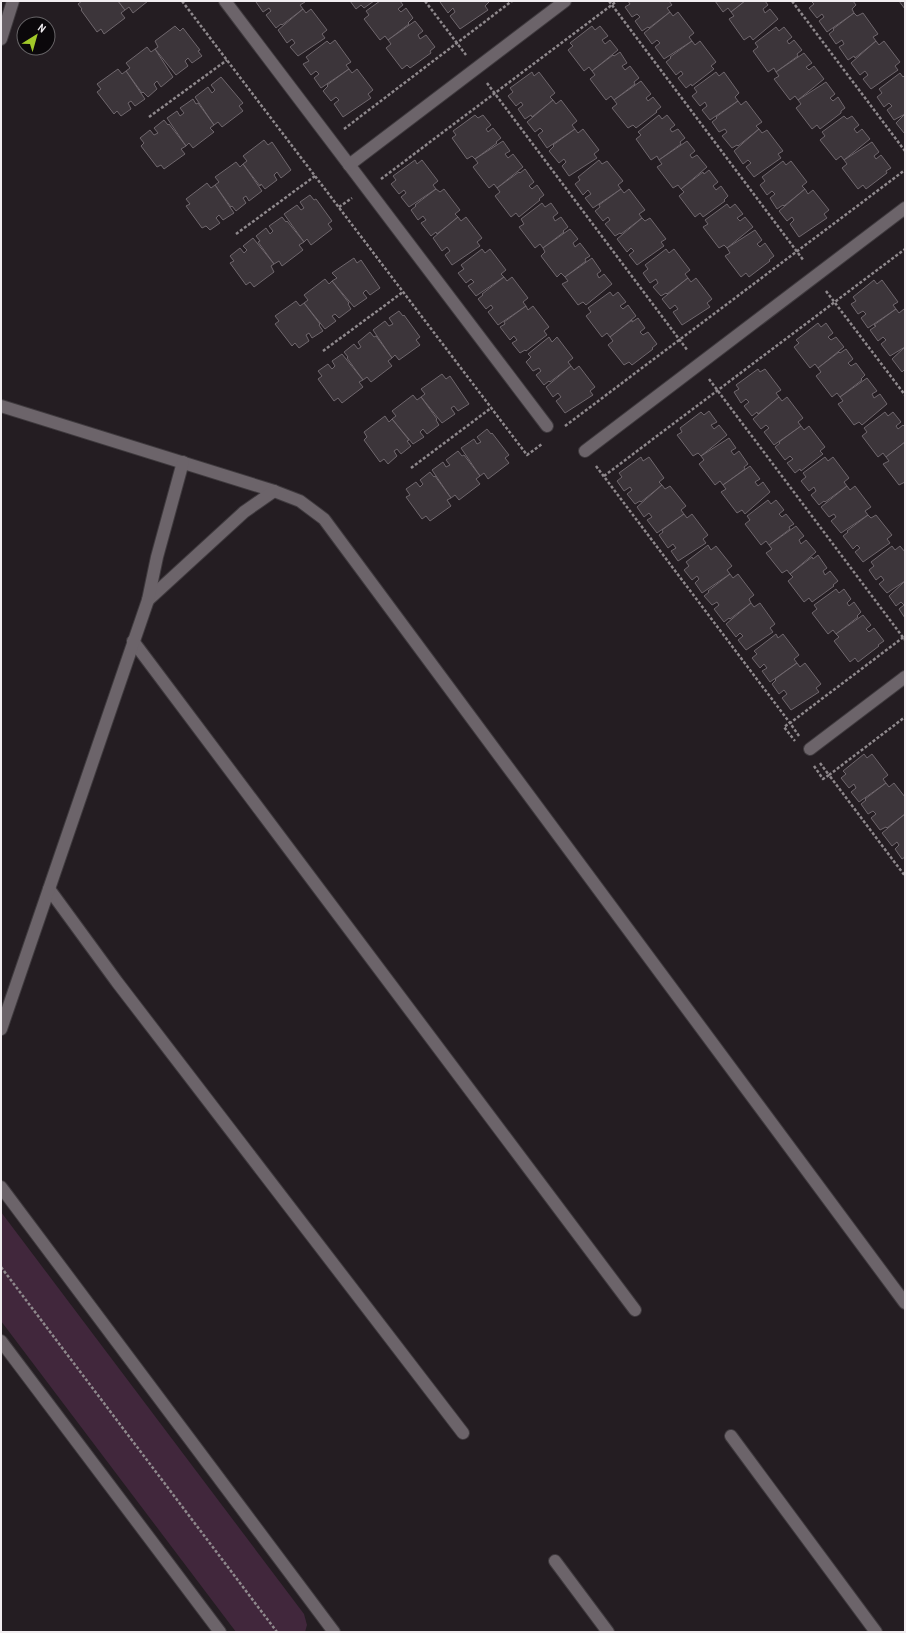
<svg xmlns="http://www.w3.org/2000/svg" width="906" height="1633" viewBox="0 0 906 1633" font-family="'Archivo Narrow',sans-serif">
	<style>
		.green { fill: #41273c }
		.building { fill: #3c353a; stroke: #6f676d }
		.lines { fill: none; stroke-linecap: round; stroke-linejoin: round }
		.street-casing { stroke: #3f3a3e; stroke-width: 14 }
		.path { stroke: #8f898d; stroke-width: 2.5; stroke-dasharray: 3 2; stroke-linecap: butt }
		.street { stroke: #6c646a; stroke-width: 12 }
	</style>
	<rect width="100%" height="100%" fill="#241d22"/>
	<polygon class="green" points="1,1212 304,1614 307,1625 305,1632 236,1632 1,1321"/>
	<g class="building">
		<polygon points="82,1 118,1 125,10 121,13 125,18 104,34 101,29 97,32 81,10 82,9 78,4"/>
		<polygon points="118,1 148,1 133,13 129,7 125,10"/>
		<polygon points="257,1 305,1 305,2 300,5 303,9 282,25 281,24 276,28 266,15 271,11 269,8 263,12 256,2"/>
		<polygon points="350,1 374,1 364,8 361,5 356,9"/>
		<polygon points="380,1 400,1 403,5 398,9 401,12 406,8 413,18 408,23 409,24 388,40 385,36 380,40 364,19 369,15 366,11"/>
		<polygon points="442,1 489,1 489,2 485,6 488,10 460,29 450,16 455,12 453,8 448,13 440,2"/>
		<polygon points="628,1 669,1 672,5 667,8 670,12 649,28 648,27 642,31 635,21 640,17 637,14 632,17 625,7 630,4"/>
		<polygon points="715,1 745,1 731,12 728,8 723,12"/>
		<polygon points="745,1 765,1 768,5 763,9 765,13 770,9 778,19 753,40 750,36 744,40 729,19 734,16 731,12"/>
		<polygon points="811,1 853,1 856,5 852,9 854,13 827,32 819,21 824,17 822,14 817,18 809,8 814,4"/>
		<polygon points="899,1 905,1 905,9"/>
		<polygon points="303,9 306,13 311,9 327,30 322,34 325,38 298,56 290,47 295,43 292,39 287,43 278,30"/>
		<polygon points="670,12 673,16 678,12 694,33 689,37 692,41 664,59 655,47 660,43 657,40 652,44 644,33"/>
		<polygon points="854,13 857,16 863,13 878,34 873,37 876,41 855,58 854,56 848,60 839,47 844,44 842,40 836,44 829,34 834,30 833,29"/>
		<polygon points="415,21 423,31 418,35 420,39 426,35 435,47 430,51 431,53 410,68 407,65 402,69 386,48 391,44 388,40"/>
		<polygon points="175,26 180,31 183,28 200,50 198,51 202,56 192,63 188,58 185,61 188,66 176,75 155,49 158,47 155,41"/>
		<polygon points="592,26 595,30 600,26 608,36 602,40 605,44 610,40 618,50 592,71 589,67 584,71 568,50 573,46 570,43"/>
		<polygon points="776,27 779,31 784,27 792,37 787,41 789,44 794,40 802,50 797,54 798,56 776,72 774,68 768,72 753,51 758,47 755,43"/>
		<polygon points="335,40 351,62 346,65 349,69 321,88 314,78 319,74 316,71 311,75 303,64 309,61 306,57 327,41 330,44"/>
		<polygon points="692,41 695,45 700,41 716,62 711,66 714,69 692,86 691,84 686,88 678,78 683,74 681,71 676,75 666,62 671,58 670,57"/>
		<polygon points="876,41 879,45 884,41 900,62 895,66 898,70 871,89 863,79 868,75 865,71 860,75 851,63"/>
		<polygon points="147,47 151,52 155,49 173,77 161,87 157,81 154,84 157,89 148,97 143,92 142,93 126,71 130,68 126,63"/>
		<polygon points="620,52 627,63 622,66 625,70 630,66 639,78 634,82 635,84 614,100 611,96 606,100 590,79 595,75 592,71 613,55 614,56"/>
		<polygon points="804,53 812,63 806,67 809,70 814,66 824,79 798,100 795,96 790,100 774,79 779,76 776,72"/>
		<polygon points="118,69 122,74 126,71 145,99 135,106 131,101 128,103 131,109 121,116 117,111 114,114 97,92 101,89 97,84"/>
		<polygon points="349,69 352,73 357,69 373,90 368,94 371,98 343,117 334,104 339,100 336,97 331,101 323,91 328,86 327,85"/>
		<polygon points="532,72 534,76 539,72 555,93 550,97 553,100 532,117 531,115 525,119 518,109 523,105 521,102 516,106 508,96 513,92 510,88"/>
		<polygon points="716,72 719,76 724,72 739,93 735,97 738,101 710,120 702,110 707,106 705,102 700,106 692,96 697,92 694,88"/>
		<polygon points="900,73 903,77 905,75 905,114 894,120 887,110 892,106 889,103 884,107 877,97 882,93 879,89"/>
		<polygon points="221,77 243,103 239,106 243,111 222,127 218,122 214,125 195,97 208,87 212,93 215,90 211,85"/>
		<polygon points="641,81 651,94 646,98 648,101 653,97 661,107 656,111 657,112 636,128 633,125 628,128 612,108 617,104 614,100"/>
		<polygon points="826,82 835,94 830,98 833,101 838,97 845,108 841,111 841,113 820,129 817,125 812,129 796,108 801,104 798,100"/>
		<polygon points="193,99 196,104 198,103 214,125 210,128 214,132 193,148 189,143 186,146 167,118 177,111 180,116 184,113 180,108"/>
		<polygon points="553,100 556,104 561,100 577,121 572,125 575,129 547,148 538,135 543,131 540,128 535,132 527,122"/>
		<polygon points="738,101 741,105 746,101 762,122 756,126 759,129 738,146 737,145 732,148 722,136 727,132 725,129 719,132 712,122 717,118 716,117"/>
		<polygon points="905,114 905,132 904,133 896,123"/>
		<polygon points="475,115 478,118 483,115 491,125 486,129 488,132 493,128 501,138 496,142 497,143 475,159 472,156 467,159 452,138 456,135 453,131"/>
		<polygon points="659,115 662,119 667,115 675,125 670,129 672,132 678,129 685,138 680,142 681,144 659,160 657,156 651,160 636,139 641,135 638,132"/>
		<polygon points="844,116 847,119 852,116 859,125 854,129 857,133 862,129 870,139 844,160 841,156 836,160 820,140 825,136 822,132"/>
		<polygon points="164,120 168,125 169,124 186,146 181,149 185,154 164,169 161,165 157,167 141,146 144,143 140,138 150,130 154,135 158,133 154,128"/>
		<polygon points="575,129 578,133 583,129 599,150 594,154 597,158 569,176 562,166 566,162 564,159 559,163 549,151 554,146 553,145"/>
		<polygon points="759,129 762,133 767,130 783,151 778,154 781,158 754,177 746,167 751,163 748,160 743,164 734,151"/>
		<polygon points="264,140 268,145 272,142 291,170 281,178 277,172 274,175 277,180 265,189 261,184 260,186 243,164 247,161 243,156"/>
		<polygon points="503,141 510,151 505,154 508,158 513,154 523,167 497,188 494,184 489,188 473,167 478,163 475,159"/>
		<polygon points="687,141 695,151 690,155 692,158 697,155 707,167 681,189 678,185 673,188 657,167 662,164 659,160"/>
		<polygon points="872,142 879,152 874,156 876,159 881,155 891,168 886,171 887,173 866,189 863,185 858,189 842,168 847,164 844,160"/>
		<polygon points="415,160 417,164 422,160 438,181 433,185 436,189 409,207 401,197 406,193 404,190 399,194 391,184 396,180 393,176"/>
		<polygon points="599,160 602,164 607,161 623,181 618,185 621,189 593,208 585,198 591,194 588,190 583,195 575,184 580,180 578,177"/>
		<polygon points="783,161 786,165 791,161 807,182 802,186 805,189 784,206 783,205 777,209 770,198 775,194 772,191 767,195 760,185 765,181 762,177"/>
		<polygon points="236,162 240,167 243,164 262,191 249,201 246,196 243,198 246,203 236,211 232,206 231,207 215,185 219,182 215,177"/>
		<polygon points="525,169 534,182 529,186 532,189 537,185 544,195 539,199 540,200 519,217 516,213 511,217 495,196 500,192 497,188 519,172 520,173"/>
		<polygon points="709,170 718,182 713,186 716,190 721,186 728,196 724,200 725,201 703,217 700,213 695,217 679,196 684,192 681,189 703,172 704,174"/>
		<polygon points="207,183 211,188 215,185 234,213 223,220 219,215 216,218 220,223 210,230 206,226 202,228 186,206 190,204 186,199"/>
		<polygon points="436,189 440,192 444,189 460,210 455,214 458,217 437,234 436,232 431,236 421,223 426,220 423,216 418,220 411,210 416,206 415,205"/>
		<polygon points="621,189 624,193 629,189 645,210 639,214 642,218 621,234 620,233 615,236 605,224 610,220 608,217 603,221 595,211 600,207 599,205"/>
		<polygon points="805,189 808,194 813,190 829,210 824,214 827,218 799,237 790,224 794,220 792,217 787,221 779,211"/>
		<polygon points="310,195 314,200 316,199 332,221 328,224 332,229 311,245 307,239 304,242 284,214 297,205 301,210 304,208 300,202"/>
		<polygon points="542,203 545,207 551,203 558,213 553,217 555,221 561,217 568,227 563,231 564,232 543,248 540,244 535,248 519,227 524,224 521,219"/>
		<polygon points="727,204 730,208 735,204 743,214 737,218 740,221 745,217 753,227 727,248 724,245 719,248 703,227 708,224 705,220"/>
		<polygon points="282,217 286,222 287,221 304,242 299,245 303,250 282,266 279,261 274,264 258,242 260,241 256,236 266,228 270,234 273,231 269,226"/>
		<polygon points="458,217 461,221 466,217 482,238 477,242 480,246 452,265 445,255 450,251 447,247 442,251 433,238"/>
		<polygon points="642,218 645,221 650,218 666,239 661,242 664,246 637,265 629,255 634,251 631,248 627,252 617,239"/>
		<polygon points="570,229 578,239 573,243 575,247 580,243 590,256 585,259 586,261 565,277 561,273 557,277 541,256 545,252 543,248"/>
		<polygon points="755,230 762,240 757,244 760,247 765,243 774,256 769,260 770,261 749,277 746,273 741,277 725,256 730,253 727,248"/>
		<polygon points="253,238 274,264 271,266 274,272 254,287 250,282 246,285 230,263 234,261 230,256 240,248 244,253 247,250 243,246"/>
		<polygon points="482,249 485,253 490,249 506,270 501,274 504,277 476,296 468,286 474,282 471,279 466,283 458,273 464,269 461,265"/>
		<polygon points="666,249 669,253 674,249 690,270 685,274 688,278 667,294 666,293 661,296 653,287 658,283 656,279 650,283 643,273 648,269 645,265"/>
		<polygon points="354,258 357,263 361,260 380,288 370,295 366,290 363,293 367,298 354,307 332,281 337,278 332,273"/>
		<polygon points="592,258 601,271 597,274 599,278 604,274 612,284 586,305 583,302 578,305 562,284 568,281 565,277"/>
		<polygon points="504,277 507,281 512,277 528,298 523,302 526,306 498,325 488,312 493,308 491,305 486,309 478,299 483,295 482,294"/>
		<polygon points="688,278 691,282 696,278 712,299 707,303 710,307 682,325 673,312 678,309 675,305 670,309 662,299"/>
		<polygon points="325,279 329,284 332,281 349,303 348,304 351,309 339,318 335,314 332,316 336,321 325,329 304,303 308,300 304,295"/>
		<polygon points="874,280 877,284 882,280 898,302 893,305 896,309 868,328 861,318 866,314 863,311 858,314 851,304 856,301 853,297"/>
		<polygon points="610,292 613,296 618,292 626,302 620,306 623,309 628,305 636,316 610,337 607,333 602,337 586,316 591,312 588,308"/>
		<polygon points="296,301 300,306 304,303 320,324 319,325 323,331 312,338 309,333 306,335 309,341 299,348 295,343 292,346 275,324 279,321 275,316"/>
		<polygon points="526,306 528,310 533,306 549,327 544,331 547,335 526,351 525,350 520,353 512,343 517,340 514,336 510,340 500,327 505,324 504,322"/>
		<polygon points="896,309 899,313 904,309 905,310 905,347 890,356 881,344 886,340 883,337 878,341 870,330 876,326 874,325"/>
		<polygon points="399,311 403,316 404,315 420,337 416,340 420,345 399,360 395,355 392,358 373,330 385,321 389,326 393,324 389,318"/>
		<polygon points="638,318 645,328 640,332 643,335 648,332 657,344 652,348 653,349 632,365 629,362 624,365 608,345 613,341 610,337 632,320 632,322"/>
		<polygon points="818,323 821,327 826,323 833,333 828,337 831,340 836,337 844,347 818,368 815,364 810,368 794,347 799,343 796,340"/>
		<polygon points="370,332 374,337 376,336 392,358 388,361 392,366 371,382 367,377 363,380 347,358 348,357 344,352 354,344 358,349 361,347 358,342"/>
		<polygon points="549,337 552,342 557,337 573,358 568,362 571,366 550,382 549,381 544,385 536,375 541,371 539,368 533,371 526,362 531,357 528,354"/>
		<polygon points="905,347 905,369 902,372 892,359"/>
		<polygon points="846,349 853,359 848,363 851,366 856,363 865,375 861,379 862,380 840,397 837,393 832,397 816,376 821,372 818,368 839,352 840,353"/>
		<polygon points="342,354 363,380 359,382 363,387 342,403 338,398 334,401 318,379 322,376 318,371 328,364 332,369 335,366 332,361"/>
		<polygon points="571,366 574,370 579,366 595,387 590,391 593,395 565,413 556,401 561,397 558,393 553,397 546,387"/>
		<polygon points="758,369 760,372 765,369 781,390 776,393 779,397 758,414 757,412 752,416 744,406 749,402 746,399 741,403 734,392 739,389 736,385"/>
		<polygon points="442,374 446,379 450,376 469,404 458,411 454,406 451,408 455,414 442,423 421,397 425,394 421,389"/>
		<polygon points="867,378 877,391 872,394 874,398 880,394 887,404 862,425 859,422 854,425 838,404 843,401 840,397"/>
		<polygon points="413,395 417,400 421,397 437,419 436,420 439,425 427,434 423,429 420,432 424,437 413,444 392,419 396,416 392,411"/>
		<polygon points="779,397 782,401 787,397 803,418 798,422 801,426 774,445 764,432 769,428 766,425 761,429 753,419"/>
		<polygon points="709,411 717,422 711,425 714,429 719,425 727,435 701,456 698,453 693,456 677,435 682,432 680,428 701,412 704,415"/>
		<polygon points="885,412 888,416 893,412 901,422 896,426 898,429 903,425 905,427 905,442 886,457 883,453 878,457 862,436 867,432 864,428"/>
		<polygon points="385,416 389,422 392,419 409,440 407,441 411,446 401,454 397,449 394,451 397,456 388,464 384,459 380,462 364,440 367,437 364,432"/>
		<polygon points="801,426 804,430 809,426 825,447 820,451 823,454 801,471 800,469 795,473 787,463 793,459 790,456 785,460 775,447 780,443 779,442"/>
		<polygon points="487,429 491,434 492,433 509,455 505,458 509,463 488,479 484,473 480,476 461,448 474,439 477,444 481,442 477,437"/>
		<polygon points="729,438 736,448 731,451 734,455 739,451 748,464 744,467 745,469 723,485 720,481 715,485 699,464 704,460 701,456"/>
		<polygon points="905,442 905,482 899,485 883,464 889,461 886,457"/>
		<polygon points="458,451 462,456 464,455 480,476 476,479 480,484 459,500 455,495 451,498 432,470 443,462 446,467 450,465 446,460"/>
		<polygon points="641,457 643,461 649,457 664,478 659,482 662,485 641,502 640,501 635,504 627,494 632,490 630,487 624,491 617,481 622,477 619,473"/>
		<polygon points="825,457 828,461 833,457 849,478 844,482 847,486 825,502 824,501 819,505 811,495 816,491 814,487 809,491 801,481 806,477 803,473"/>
		<polygon points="750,466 760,479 755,482 758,486 763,482 770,492 745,514 742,510 737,513 721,492 726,489 723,485"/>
		<polygon points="430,472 434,477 435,476 451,498 447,500 451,506 430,521 426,516 422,519 406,497 410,495 406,489 416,482 420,487 423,484 420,480"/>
		<polygon points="662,485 665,489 670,486 686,506 681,510 684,514 657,533 647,520 652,517 649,513 644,517 637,507"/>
		<polygon points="847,486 850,490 855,486 871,507 865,511 868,515 841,533 831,521 836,517 834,514 829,517 821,507"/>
		<polygon points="768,500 771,504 776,500 784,510 779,514 782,517 786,514 794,524 789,527 790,529 769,545 766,541 761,545 745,524 750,520 747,516"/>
		<polygon points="684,514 687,518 692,514 708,535 703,539 706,543 678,561 671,551 676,548 673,544 668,548 659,535 663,532 662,530"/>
		<polygon points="868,515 871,518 876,515 892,535 887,539 890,543 863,562 855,552 860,548 857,545 853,549 843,536 848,532 847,531"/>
		<polygon points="796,526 804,536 799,540 801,544 806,540 816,552 790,574 787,570 782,573 766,553 772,549 769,545"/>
		<polygon points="708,545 711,550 716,546 732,566 727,570 730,574 702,593 695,583 699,579 697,576 692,580 684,570 689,566 686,562"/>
		<polygon points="892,546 895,550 900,546 905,552 905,581 887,593 879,584 884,580 881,576 876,580 869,570 874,566 871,562"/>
		<polygon points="818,555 827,568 823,571 825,575 830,571 838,581 833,585 834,586 812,602 809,598 804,602 788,581 793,577 790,574 812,557 813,559"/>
		<polygon points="730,574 733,578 738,574 754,595 749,599 751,603 730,619 729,618 724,622 714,609 719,605 717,602 712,605 704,596 709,592 708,591"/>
		<polygon points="905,581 905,618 899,609 904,605 901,602 896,606 889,596"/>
		<polygon points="836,589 839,593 844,589 851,599 847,603 849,606 854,602 861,612 857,616 858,617 836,634 833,630 828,634 812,613 817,609 814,605"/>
		<polygon points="751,603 754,607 760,603 775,624 770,628 773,632 746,650 738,640 743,636 740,633 736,637 726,624"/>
		<polygon points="863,615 871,625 866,629 869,632 874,628 884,641 878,645 879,646 858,662 855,658 850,662 834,641 839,637 836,634"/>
		<polygon points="776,634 778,638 783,634 799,655 794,659 797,663 770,682 762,671 767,668 764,664 760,668 752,658 757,654 754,651"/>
		<polygon points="797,663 800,667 805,663 821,684 816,688 819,692 791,710 782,698 787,694 784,690 779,694 772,684 776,680 775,679"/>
		<polygon points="864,754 867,758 872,754 888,775 883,779 886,783 859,802 851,792 856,788 854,784 849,788 841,778 846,774 843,771"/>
		<polygon points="886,783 889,787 894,783 905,797 905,814 887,828 886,827 880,830 871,818 876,814 873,811 868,814 861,804 866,800 865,799"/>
		<polygon points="905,814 905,857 902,859 895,849 899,845 897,842 892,846 882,833"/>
	</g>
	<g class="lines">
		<g class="street-casing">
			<g id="street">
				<polyline points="225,1 547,426"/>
				<polyline points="1,39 13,1"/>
				<polyline points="349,165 565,1"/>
				<polyline points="1,406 274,491 300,501 324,519 905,1303"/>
				<polyline points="585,451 905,208"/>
				<polyline points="148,600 244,512 274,491"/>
				<polyline points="133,641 635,1310"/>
				<polyline points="810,749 905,677"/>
				<polyline points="49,889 117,982 463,1433"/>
				<polyline points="1,1029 148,600 157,557 183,462"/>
				<polyline points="1,1187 334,1632"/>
				<polyline points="1,1341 220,1632"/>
				<polyline points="731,1436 876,1632"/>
				<polyline points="555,1561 608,1632"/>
			</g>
		</g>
		<g class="path">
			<polyline points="182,1 527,455 542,444"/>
			<polyline points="425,1 466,55"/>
			<polyline points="609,1 804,261"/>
			<polyline points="792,1 905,151"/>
			<polyline points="487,83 688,351"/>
			<polyline points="149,117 227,60"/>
			<polyline points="344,129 512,1"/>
			<polyline points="381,179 617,1"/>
			<polyline points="339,207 352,198"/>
			<polyline points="236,234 315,176"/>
			<polyline points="826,291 905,395"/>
			<polyline points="323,351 403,292"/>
			<polyline points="709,379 905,640"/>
			<polyline points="565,426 905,170"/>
			<polyline points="596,466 790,723 784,727 795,741"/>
			<polyline points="411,468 491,408"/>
			<polyline points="604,476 905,249"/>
			<polyline points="799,736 790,723 905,636"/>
			<polyline points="820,763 829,775 905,717"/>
			<polyline points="814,766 823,779 829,775 905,876"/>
			<polyline points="1,1267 277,1632"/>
		</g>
		<use href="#street" class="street"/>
	</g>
	<rect width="906" height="1633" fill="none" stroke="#f1edf0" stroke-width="4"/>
	<g transform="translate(36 36) rotate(37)"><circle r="19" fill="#0b080b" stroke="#676467"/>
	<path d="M0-3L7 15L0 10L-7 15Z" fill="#a2c929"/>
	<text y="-6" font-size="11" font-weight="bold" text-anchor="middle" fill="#f1edf0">N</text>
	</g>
</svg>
